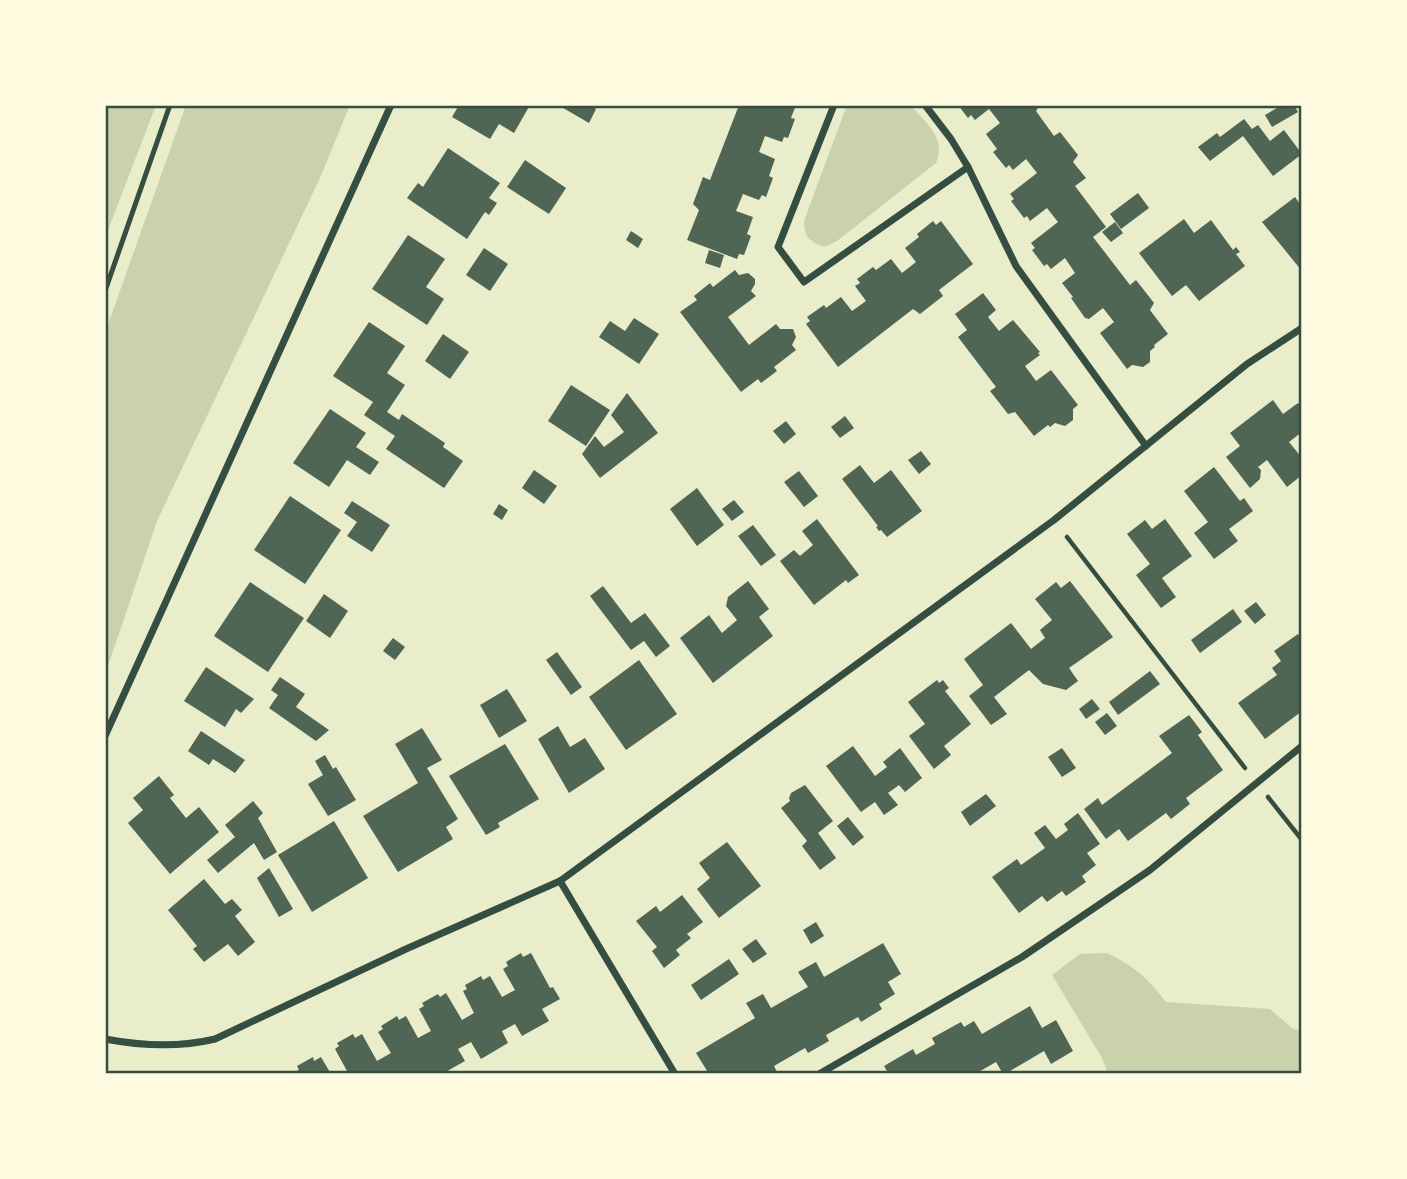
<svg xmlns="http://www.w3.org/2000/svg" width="1407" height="1179" viewBox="0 0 1407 1179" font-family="'Golos Text',sans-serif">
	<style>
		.green { fill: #cad2ad }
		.building { fill: #4f6655 }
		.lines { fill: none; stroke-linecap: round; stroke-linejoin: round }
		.path { stroke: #344e41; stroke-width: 4.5 }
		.service { stroke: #344e41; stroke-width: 5 }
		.minor { stroke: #344e41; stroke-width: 7 }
		.neatline { fill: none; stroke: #344e41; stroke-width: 2.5 }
	</style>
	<rect width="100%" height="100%" fill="#e9edc9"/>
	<g class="green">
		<polygon points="105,105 156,105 105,238"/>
		<polygon points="186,105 350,105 320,178 157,521 105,675 105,333"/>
		<path d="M847,105H911C926,124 947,138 936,163L837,241L825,247C810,242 804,237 804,221Z"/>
		<path d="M1107,953C1135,967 1147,977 1166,1002L1270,1009L1293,1029L1302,1031V1074H1108L1102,1058L1052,975L1080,954Z"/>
	</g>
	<g class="building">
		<polygon points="459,105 530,105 514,133 499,124 490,139 452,117"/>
		<polygon points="558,105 596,105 595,108 596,109 589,123"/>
		<polygon points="739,105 796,105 791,118 795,119 788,138 784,137 782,142 765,136 759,152 775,159 769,176 773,178 766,197 762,195 759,200 743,194 736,211 753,217 747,234 751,236 744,255 739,254 737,259 687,240 699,210 693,204 703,177 710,180"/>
		<polygon points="958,105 1040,105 1036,111 1054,136 1060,132 1078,155 1073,162 1086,178 1075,186 1106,227 1093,237 1130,285 1136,280 1154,303 1150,310 1168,334 1154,345 1155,347 1150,351 1150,362 1143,367 1132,365 1127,369 1100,333 1114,322 1103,308 1089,319 1085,318 1071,298 1073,297 1062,283 1075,273 1065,258 1051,269 1047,264 1044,266 1032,250 1035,248 1031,243 1058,222 1047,208 1030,221 1027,216 1024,218 1011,201 1014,199 1010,194 1037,173 1026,159 1013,170 1009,165 1006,168 993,152 997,149 986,134 1000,123 989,109 975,120 971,115 968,118"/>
		<polygon points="1282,105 1294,105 1298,112 1272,127 1265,115"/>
		<polygon points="1244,119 1252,129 1258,125 1270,141 1284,130 1302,154 1273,176 1243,136 1210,161 1198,147 1217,133 1220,137"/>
		<polygon points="448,148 500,183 489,198 497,203 489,215 485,212 467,239 407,198 418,183 423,187"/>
		<polygon points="525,160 566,188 549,214 507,187"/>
		<polygon points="1138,193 1149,208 1121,229 1110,214"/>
		<polygon points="1295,197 1302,207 1302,271 1262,222"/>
		<polygon points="1184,219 1194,233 1211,220 1233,250 1236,247 1240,252 1236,254 1245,266 1199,301 1186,285 1172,296 1139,253"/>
		<polygon points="933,221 936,225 941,221 973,264 939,290 943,296 920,314 913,309 838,367 806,324 810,321 807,317 824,305 826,308 841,297 852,311 866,301 855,286 860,283 857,279 873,267 876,270 891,259 902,273 916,262 905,248 919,237 917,234"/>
		<polygon points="1115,222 1123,233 1111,242 1102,232"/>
		<polygon points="631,231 643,239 638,248 626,240"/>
		<polygon points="408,235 445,259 426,287 444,299 427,325 372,289"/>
		<polygon points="484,248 508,264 490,291 466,275"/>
		<polygon points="709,250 724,255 720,268 705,263"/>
		<polygon points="735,270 739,275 748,273 755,279 755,284 751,291 756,296 728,317 749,345 776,324 780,329 793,329 796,337 792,345 796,350 774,367 777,371 761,383 758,379 741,392 680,312 697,300 694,296 710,283 713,287"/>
		<polygon points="983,293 996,310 988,317 999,331 1013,320 1040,352 1038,353 1040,355 1025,366 1036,381 1051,370 1078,405 1073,409 1073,420 1065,426 1055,423 1050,427 1048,425 1034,436 1015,412 1008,414 990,391 996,387 958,337 967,330 955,314"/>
		<polygon points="634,318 659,334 639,364 599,337 610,321 625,331"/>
		<polygon points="369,322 405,346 387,373 405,385 387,412 399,420 402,414 445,443 443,447 463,461 444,488 386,449 395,436 364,415 373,402 333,376"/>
		<polygon points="443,334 469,352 450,379 425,361"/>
		<polygon points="571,385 610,410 586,446 548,421"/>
		<polygon points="627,393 658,433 600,478 582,454 595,436 604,447 624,432 611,415"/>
		<polygon points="1273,400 1283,414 1298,403 1302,408 1302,432 1289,442 1302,458 1302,475 1287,487 1267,460 1258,467 1261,470 1260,479 1250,488 1226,457 1240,446 1230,433"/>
		<polygon points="330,409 366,433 356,447 379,462 370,475 347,460 329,487 293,463"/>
		<polygon points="845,416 854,428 840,438 831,427"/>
		<polygon points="786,421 796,434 784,444 773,431"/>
		<polygon points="921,451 931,464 919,474 908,460"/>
		<polygon points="860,465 874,483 891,470 922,511 887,537 881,530 879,531 876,527 878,526 842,479"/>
		<polygon points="1214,467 1240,501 1244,498 1253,511 1229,529 1238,541 1214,559 1194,533 1208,522 1184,491"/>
		<polygon points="534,470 557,486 544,504 522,488"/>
		<polygon points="799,471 818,496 804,507 784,482"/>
		<polygon points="697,488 724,525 697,546 670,509"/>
		<polygon points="290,496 341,530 305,584 254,550"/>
		<polygon points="734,500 744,512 732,521 722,509"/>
		<polygon points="352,501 390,525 372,552 347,536 357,522 344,513"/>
		<polygon points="499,504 508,510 502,520 493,514"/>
		<polygon points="817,519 859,575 848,583 846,580 814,605 780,561 794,550 800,556 813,545 802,531"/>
		<polygon points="1165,519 1192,556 1162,578 1176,597 1161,608 1136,575 1150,564 1127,534 1145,520 1152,529"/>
		<polygon points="753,525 776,555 761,566 738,536"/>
		<polygon points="748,581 769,609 759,617 773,636 713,683 680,638 709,615 722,633 737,620 726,606 728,597"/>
		<polygon points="1070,581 1113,637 1069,668 1078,681 1066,690 1043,684 1029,670 994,697 1007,714 991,725 969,696 983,685 964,659 1011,623 1031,649 1045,638 1040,630 1052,620 1035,599 1056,582 1061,588"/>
		<polygon points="250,582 304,618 268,672 214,636"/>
		<polygon points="603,586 631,623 645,613 670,646 656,657 644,641 631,650 590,596"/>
		<polygon points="324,594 348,611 330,638 306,621"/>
		<polygon points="1256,602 1266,615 1255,624 1244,611"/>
		<polygon points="1233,609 1242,622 1200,653 1191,640"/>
		<polygon points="1298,634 1302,640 1302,711 1265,739 1238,703 1277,675 1272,668 1281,661 1274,651"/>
		<polygon points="393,638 405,647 395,660 383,651"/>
		<polygon points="557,652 582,687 571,695 546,660"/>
		<polygon points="639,660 677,714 626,750 589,697"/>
		<polygon points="206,667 254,699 241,713 236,709 225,727 184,701"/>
		<polygon points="1150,671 1160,684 1118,715 1109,702"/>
		<polygon points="280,677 305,694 296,707 329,730 316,741 269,708 278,695 271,690"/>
		<polygon points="937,680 939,683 943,680 949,688 945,691 971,724 944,746 951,755 934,769 909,736 925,724 908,702"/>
		<polygon points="507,689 527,721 499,738 480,705"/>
		<polygon points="1092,699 1100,709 1086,719 1079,709"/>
		<polygon points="1107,713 1117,726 1105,735 1095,722"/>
		<polygon points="1189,715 1202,732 1198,735 1223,770 1186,798 1190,804 1171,819 1166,813 1128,841 1119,829 1106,839 1084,809 1098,798 1102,805 1172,753 1159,736"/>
		<polygon points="558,726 570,747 585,738 605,769 569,793 538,739"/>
		<polygon points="422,728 442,760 427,768 458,819 446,827 453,839 398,872 363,816 418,783 395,744"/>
		<polygon points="201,731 245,760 235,773 213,759 209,765 188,751"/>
		<polygon points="505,744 539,799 498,823 500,827 486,835 449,776"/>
		<polygon points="853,746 875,776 887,767 883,762 900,748 922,778 905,792 899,785 888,793 898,805 884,815 875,802 861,812 826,766"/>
		<polygon points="1062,748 1076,768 1062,777 1048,757"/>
		<polygon points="325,755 333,769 336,767 356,800 328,816 308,784 323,775 315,761"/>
		<polygon points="159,776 174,795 170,798 186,818 199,807 219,832 170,874 128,823 143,810 133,798"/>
		<polygon points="805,785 833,821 818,833 836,858 820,870 802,846 807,841 781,808 790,801 789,798 791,793"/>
		<polygon points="986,794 996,806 970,826 961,812"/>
		<polygon points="253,801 263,813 258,818 277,852 264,860 254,843 218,873 207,860 235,837 225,825"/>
		<polygon points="1078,813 1100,844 1087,853 1096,865 1082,876 1086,882 1066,896 1062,891 1047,902 1042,896 1019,913 992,877 1017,859 1021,865 1045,848 1034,833 1045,825 1056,839 1068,830 1064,824"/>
		<polygon points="848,817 864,837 853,846 837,826"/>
		<polygon points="334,821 368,878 312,912 278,855"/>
		<polygon points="727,842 761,886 719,918 697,889 710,878 699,863"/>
		<polygon points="269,868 293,909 279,917 257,878"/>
		<polygon points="204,879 225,904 232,899 242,910 235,916 255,942 238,956 228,944 204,962 193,949 197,946 168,910"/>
		<polygon points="682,895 703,922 687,934 691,938 676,950 680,955 664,968 652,951 657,947 636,921 656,906 660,912"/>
		<polygon points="816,922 824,936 811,944 803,930"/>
		<polygon points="756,939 767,954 753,963 742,949"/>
		<polygon points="883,943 901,974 888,982 895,994 879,1004 882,1009 861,1022 858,1017 826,1035 829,1041 808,1053 805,1048 774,1066 777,1072 772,1074 709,1074 696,1053 755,1018 746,1003 763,994 771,1008 808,987 798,972 816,962 824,977"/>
		<polygon points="521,953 523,957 531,953 550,988 553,987 560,999 542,1009 549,1021 522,1036 515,1024 502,1031 508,1043 481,1059 471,1042 458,1049 465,1061 442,1074 341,1074 347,1071 335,1049 339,1046 337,1043 353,1034 355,1038 362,1034 377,1061 391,1053 378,1032 383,1029 381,1026 397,1016 399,1020 406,1016 418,1038 431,1031 419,1009 424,1006 422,1003 438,994 440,997 446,993 462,1020 474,1013 463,991 467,989 465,985 481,976 483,980 490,976 502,997 515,990 503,969 508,966 506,962"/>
		<polygon points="729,959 739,974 701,1000 691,985"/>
		<polygon points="1030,1006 1042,1028 1056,1020 1073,1051 1051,1064 1044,1051 1005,1074 1003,1074 996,1062 975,1074 883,1074 887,1071 884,1066 913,1049 916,1055 935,1044 932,1038 961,1022 964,1027 974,1021 982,1034"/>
		<polygon points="313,1057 314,1061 321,1057 331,1074 295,1074 294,1072 299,1070 297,1066"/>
	</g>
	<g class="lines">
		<g class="path">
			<polyline points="1067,537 1245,768"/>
			<polyline points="1268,797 1302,840"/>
		</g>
		<polyline class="service" points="105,291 170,105"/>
		<g class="minor">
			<polyline points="834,105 778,247 804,282 968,167"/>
			<polyline points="925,105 951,139 968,167 1016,266 1146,446"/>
			<polyline points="105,736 391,105"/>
			<polyline points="560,881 675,1074"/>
			<path d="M105,1039C142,1046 178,1048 215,1039L406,949L560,881L1054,520L1247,364L1302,328"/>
			<polyline points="819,1074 1022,957 1150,870 1302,746"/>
		</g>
	</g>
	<rect width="1407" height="1179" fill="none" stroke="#fefae0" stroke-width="214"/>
	<rect x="107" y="107" width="1193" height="965" class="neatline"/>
</svg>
